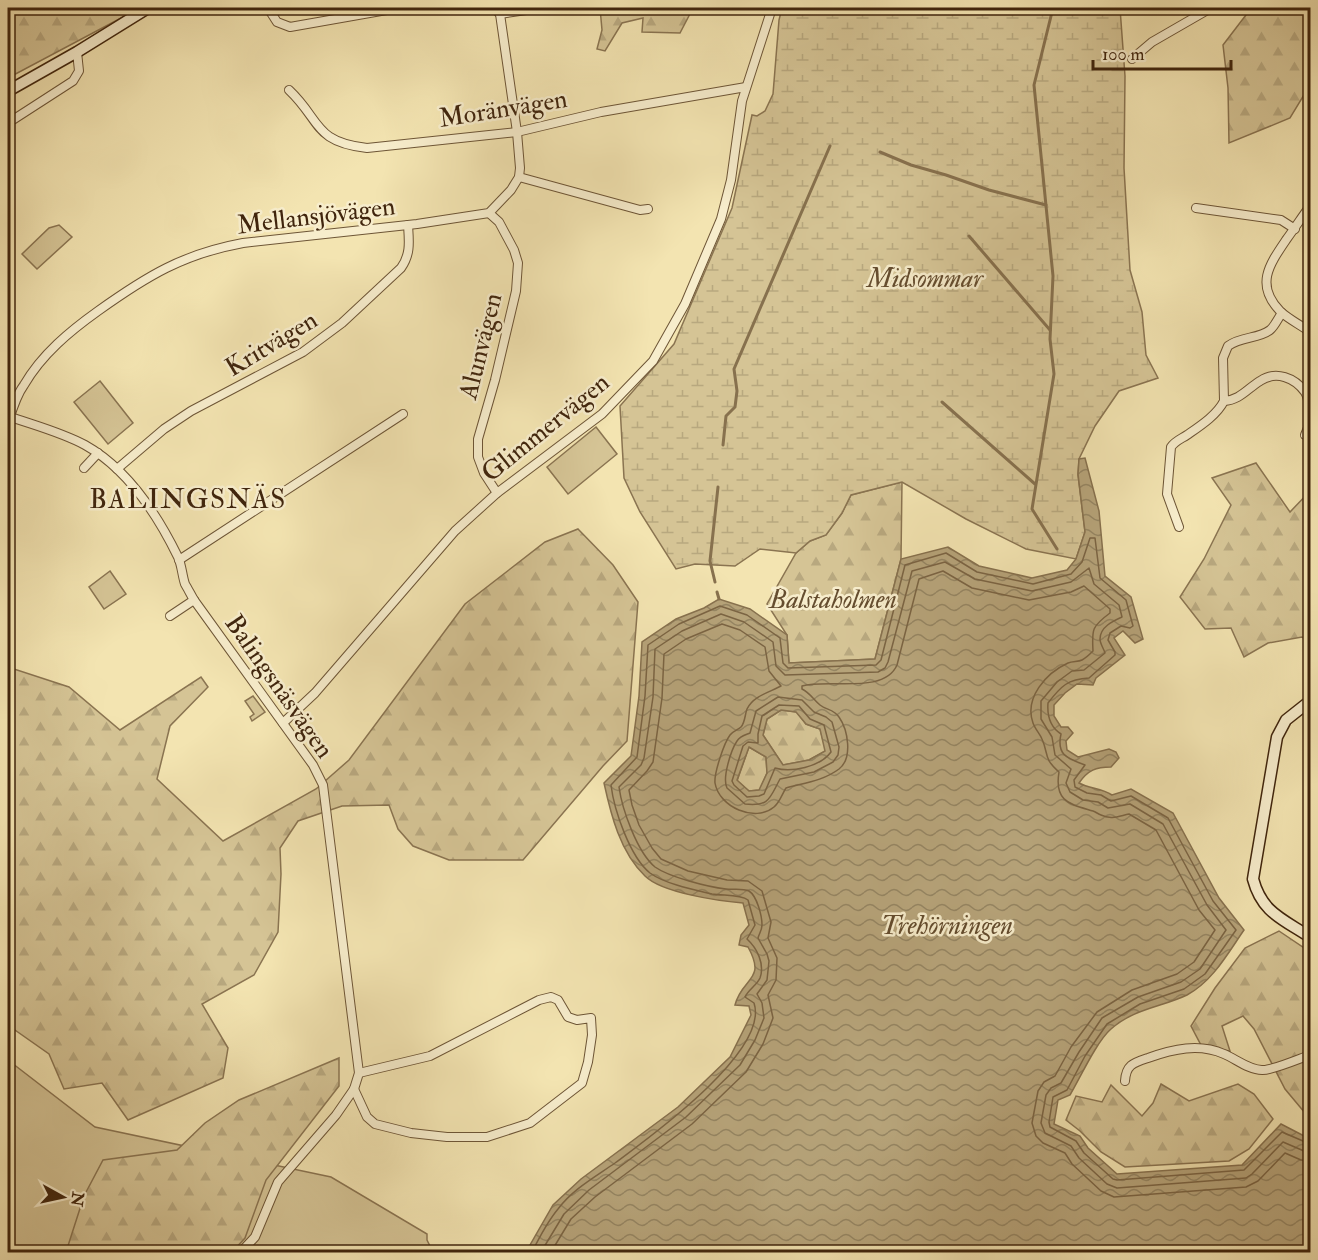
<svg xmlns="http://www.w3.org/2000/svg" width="1318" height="1260" viewBox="0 0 1318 1260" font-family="'IM FELL Double Pica',serif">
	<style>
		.green { fill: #d5c495; stroke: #8a7451; stroke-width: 1.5 }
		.forest { fill: url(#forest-firs); stroke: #8a7451; stroke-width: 1.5 }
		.wetland { fill: url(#wetland-marsh); stroke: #8a7451; stroke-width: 1.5 }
		.water { fill: url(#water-waves); stroke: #87714e; stroke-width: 1.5; fill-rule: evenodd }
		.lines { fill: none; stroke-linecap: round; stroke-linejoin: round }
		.shore { stroke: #7b6443; stroke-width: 1.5 }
		.stream { stroke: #87714e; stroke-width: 3 }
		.street-casing { stroke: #6d5536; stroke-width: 10 }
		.secondary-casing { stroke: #40250d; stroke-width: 13 }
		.street { stroke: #f7edcc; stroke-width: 8 }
		.secondary { stroke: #f7edcc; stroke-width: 10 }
		.labels { text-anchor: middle; stroke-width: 5; stroke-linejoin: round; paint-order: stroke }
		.street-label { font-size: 26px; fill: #40250d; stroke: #f7edcc }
		.park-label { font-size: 26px; font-style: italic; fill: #654d2f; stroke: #f7edcc }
		.neighbourhood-label { font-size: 27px; letter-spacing: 1.5px; fill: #40250d; stroke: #f7edcc }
		.water-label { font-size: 27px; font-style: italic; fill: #634b2d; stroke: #f7edcc }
	</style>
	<defs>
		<pattern id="forest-firs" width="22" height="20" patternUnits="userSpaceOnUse" patternTransform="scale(1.5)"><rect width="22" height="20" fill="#d5c495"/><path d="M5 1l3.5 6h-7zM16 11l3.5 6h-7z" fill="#b8a87f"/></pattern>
		<pattern id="wetland-marsh" width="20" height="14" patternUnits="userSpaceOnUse" patternTransform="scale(1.5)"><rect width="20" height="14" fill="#d5c495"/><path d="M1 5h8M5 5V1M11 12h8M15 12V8" fill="none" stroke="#b8a87f"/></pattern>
		<pattern id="water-waves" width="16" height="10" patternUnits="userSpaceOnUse" patternTransform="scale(1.5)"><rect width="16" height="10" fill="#b6a379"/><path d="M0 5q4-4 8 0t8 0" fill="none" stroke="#958562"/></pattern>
	</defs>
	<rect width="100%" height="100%" fill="#f3e4b1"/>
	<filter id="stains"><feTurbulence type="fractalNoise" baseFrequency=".00333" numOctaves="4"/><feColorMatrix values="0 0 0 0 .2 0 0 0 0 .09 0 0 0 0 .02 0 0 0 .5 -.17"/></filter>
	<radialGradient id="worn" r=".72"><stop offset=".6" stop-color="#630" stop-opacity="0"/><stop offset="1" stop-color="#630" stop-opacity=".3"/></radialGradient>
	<g class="green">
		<polygon points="59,225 72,237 37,269 22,254 49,228"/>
		<polygon points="100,381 133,423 108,444 74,402"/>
		<polygon points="596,427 617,454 568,494 547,467"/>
		<polygon points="110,571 126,594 104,609 89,587"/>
		<polygon points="253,696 265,712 252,721 250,717 254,714 245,701"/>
		<polygon points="8,1060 95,1127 331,1177 427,1234 427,1240 433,1252 8,1252"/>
	</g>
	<g class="forest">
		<polygon points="8,8 140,8 8,78"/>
		<polygon points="600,8 693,8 680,33 642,32 643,18 622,23 605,51 597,49 602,30"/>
		<polygon points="1248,8 1310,8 1310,85 1290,118 1229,143 1228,88 1223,45 1249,11"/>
		<polygon points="1256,463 1290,512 1310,491 1310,643 1302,637 1268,643 1244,657 1231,628 1205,629 1180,597 1204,559 1231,505 1212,478"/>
		<polygon points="902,482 901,559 875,659 789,663 787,635 767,604 796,553 810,541 826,535 842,513 851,495"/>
		<polygon points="578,529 613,565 638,602 627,741 603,766 523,860 449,860 413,846 398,829 389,805 342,806 298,821 280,848 281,874 278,932 254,975 202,1004 228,1048 223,1078 128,1120 102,1083 64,1089 49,1054 12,1028 8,1029 8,667 69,687 120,730 201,677 208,687 170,726 157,779 223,841 316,789 349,760 465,604 545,542"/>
		<polygon points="781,710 797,712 806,724 820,729 826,751 809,760 783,765 763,735 767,719"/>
		<polygon points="749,747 766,757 767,773 760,790 749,791 737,781"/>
		<polygon points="1279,931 1310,952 1310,1119 1285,1089 1254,1029 1243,1016 1222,1026 1230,1051 1202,1047 1191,1026 1215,988 1245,948"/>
		<polygon points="339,1058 339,1086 266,1180 245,1238 232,1252 66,1252 84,1196 103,1160 177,1150 205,1123 239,1100"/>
		<polygon points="1161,1084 1189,1101 1238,1084 1254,1094 1273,1119 1249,1149 1229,1161 1125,1167 1101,1152 1080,1131 1066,1120 1076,1096 1102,1102 1111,1085 1142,1116 1153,1103"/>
	</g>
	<polygon class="wetland" points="782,8 1120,8 1125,76 1124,168 1130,270 1142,312 1146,355 1158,378 1119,391 1095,426 1079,459 1078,475 1085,532 1076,559 1026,549 966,519 902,482 851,495 842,513 826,535 810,541 796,553 760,549 735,566 695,564 676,569 640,512 624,478 620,406 674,344 732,208 752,115 757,116 765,111 773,94 779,20"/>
	<path class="water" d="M1085,458L1099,511L1105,576L1131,597L1143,639L1135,643L1123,631L1114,638L1125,655L1096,678L1093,685L1077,684L1065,693L1054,705V716L1061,727H1068L1073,733L1066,741L1067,750L1078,757L1109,749L1116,752L1119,758L1111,767C1096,767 1088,770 1079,783C1090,789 1101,788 1112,795L1131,789L1173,813L1219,898L1244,930C1228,953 1213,981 1187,995C1162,1007 1133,1009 1111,1029C1097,1041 1080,1078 1070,1095L1058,1100L1054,1124L1080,1136L1088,1148L1117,1174L1242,1165L1281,1124L1310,1139V1252H526L553,1205L581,1179L678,1107L730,1057L751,1015L749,1006L735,1005C742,977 767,981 748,947L739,945L741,935L749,925L743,903C719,901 662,893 645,876C620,852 611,815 604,783L631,756L639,696L642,642L676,619L704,608L719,599L750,609L787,635L789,663L875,659L901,559L948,547L979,566L1032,578L1067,570L1076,559L1085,532L1078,474L1079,459ZM781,710L796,712L806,724L820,729L825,751L809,760L783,765L763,735L767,719ZM749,747L766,757L767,773L759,790L749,791L737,780Z"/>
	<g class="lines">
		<g class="shore">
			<path d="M778,697L802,700L814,712L826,717L832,722L839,747L838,755L833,762L814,772L780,779C770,797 770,807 745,804L727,788C722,778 731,750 737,741C740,736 745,735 750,733L756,711Z"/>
			<path d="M779,705L799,706L810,719L824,725L831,752C820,767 791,773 775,768L764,794L759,796L747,797L734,785L732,781L743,746L748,742L758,743V734L762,716Z"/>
			<path d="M532,1252C539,1238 548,1221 558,1209C573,1189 595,1177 615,1163C650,1137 770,1051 754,1003L745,997C748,990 757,985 760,978C765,964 757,948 747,939L755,925L748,900C740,894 723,896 712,894C695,890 665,884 650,873C630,857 614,810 611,785L637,757L645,696L648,645L679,624L720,606L747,615L780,638L783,663L788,668L876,665L881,660L905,565L946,553L977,572L1033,584L1071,574L1082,562L1090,538H1095L1100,578L1126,600L1133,626L1130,628L1121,626L1110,633L1108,640L1115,652V655L1089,678C1068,679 1061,686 1048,703C1047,716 1050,727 1061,734C1056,756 1069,759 1085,765L1074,780L1075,787L1087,793L1101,795L1111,801L1131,796L1168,818L1213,901L1236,930L1205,974L1184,989L1140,1004L1107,1024L1085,1056L1067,1090L1053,1097L1049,1122L1050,1127L1076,1141L1084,1153L1113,1179L1117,1180L1244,1170L1282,1132L1310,1144"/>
			<path d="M541,1252L564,1214L589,1190L686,1117L740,1065L755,1040L764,1018L762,1003L757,994L767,980L769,961L767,954L758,938C759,934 762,930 762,925C762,916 757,896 749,891C742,888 733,890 726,889C708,887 669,877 655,867C637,852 622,809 619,787L641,765L644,758L653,697L655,649L682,631L721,614L744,622L773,642L776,666L785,675L878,672L885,668L888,662L912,571L945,562L975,579L1032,591L1071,582L1089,568L1094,584L1119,605L1122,617C1113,621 1100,627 1100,639C1100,644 1104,649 1105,653L1084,670L1072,671L1057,682L1041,701V719L1052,737L1055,755L1071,769L1066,783L1070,792L1083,800L1098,802L1108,808L1130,804L1163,824L1207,905L1226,930L1200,969L1181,982L1138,997L1102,1018L1079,1052L1061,1083L1051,1088L1046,1095L1041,1123L1045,1133L1071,1146L1079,1158L1107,1184L1117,1188L1246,1178L1252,1174L1283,1142L1304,1151L1310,1152"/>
			<path d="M551,1252L571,1219L595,1197L692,1124L746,1072L763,1044L773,1018L768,995L776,980L777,958L768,938L771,922L762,891L748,881L727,880L688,871L661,859L652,848L639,825L632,805L629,790L647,771L653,762L662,698L664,654L686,639L722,624L740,630L765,647L769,671L781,686C770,692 753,696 747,709C745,714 745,723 741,727C738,730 733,731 730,735C724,743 714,773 715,783C719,807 755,823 774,807C780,802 782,794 786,788C804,783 823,781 839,769C853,758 848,730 839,717C834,709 826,710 820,705C813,699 810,693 802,689V686C828,678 884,695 897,665L919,579L943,571L972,588L1029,600L1071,592L1084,586L1110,609V613C1091,627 1092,630 1093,651C1090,654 1086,658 1082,660C1078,662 1073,661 1068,663C1046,673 1024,698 1033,723C1035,729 1040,734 1042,739C1049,755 1043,758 1059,772C1054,802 1070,804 1093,811C1096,812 1098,814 1101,815C1111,820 1119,816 1129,814L1156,830L1199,910L1215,930L1194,962L1177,974L1132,990L1097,1012L1071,1047L1055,1076L1044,1082L1038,1091L1032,1123L1036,1136L1043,1143L1065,1153L1072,1164L1101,1191L1114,1197L1246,1187L1258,1181L1285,1153L1301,1160L1310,1161"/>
		</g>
		<g class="stream">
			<polyline points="1053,8 1034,85 1053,276 1050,339 1054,374 1032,509 1057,549"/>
			<polyline points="880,152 911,165 946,175 989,190 1046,205"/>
			<polyline points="969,236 1050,330"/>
			<polyline points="942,402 1035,484"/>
			<polyline points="723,445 726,416 735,407 737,391 734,369 830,146"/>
			<polyline points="715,582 710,561 718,487"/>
			<polyline points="717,592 719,599"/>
		</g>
		<g class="street-casing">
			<g id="street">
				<polyline points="268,8 277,22 290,27 398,8"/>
				<polyline points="494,8 500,14 540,8"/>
				<polyline points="1132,59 1152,42 1211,8"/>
				<path d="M289,90C321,120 313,142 367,148L517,132L601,112L746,87"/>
				<polyline points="8,123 73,81 79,71 77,52"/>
				<polyline points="519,177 640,210 648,209"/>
				<path d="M1310,206C1302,217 1294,229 1286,240C1269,265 1255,285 1280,311C1288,319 1301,325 1310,332"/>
				<polyline points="1196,208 1281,220 1295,229"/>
				<polyline points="489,213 499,222 514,250 518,263 516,291 495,380 478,439 478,457 484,473 497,493"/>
				<path d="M1282,313C1278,318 1275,326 1270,330C1259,339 1241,336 1228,346L1223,358L1224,401C1240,400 1247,389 1260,381C1276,370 1295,378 1305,392C1309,398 1309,408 1310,415"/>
				<path d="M8,416C33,425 61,432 85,445C128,469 157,514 178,557C182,566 182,575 185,584C188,589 191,595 194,600L313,765L323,785L359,1073L354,1089L336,1115L278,1182L255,1237L241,1252"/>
				<path d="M8,423C12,410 16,396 24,385C42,354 70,331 98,311C147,276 183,254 243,243L417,224L489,213L511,190L519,177L520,168L517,132L500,14"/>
				<polyline points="1305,435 1310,423"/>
				<polyline points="84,468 98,453"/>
				<path d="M117,469L164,429L191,411L303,352L342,323L401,268C411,254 409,241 408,225"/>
				<path d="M1179,527L1167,494L1171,447C1175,441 1181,439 1187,435C1200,426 1217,415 1224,401"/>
				<polyline points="179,560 403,414"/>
				<polyline points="170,616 194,600"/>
				<polyline points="283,723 315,693 455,531 497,493 602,414 653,361 685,304 721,219 731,180 742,101 772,8"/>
				<path d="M1125,1081C1126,1065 1133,1063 1148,1058C1173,1049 1199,1043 1224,1054C1236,1059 1249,1070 1262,1070C1271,1071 1301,1058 1310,1055"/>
				<polyline points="354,1089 367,1117 375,1124 411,1133 447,1137 487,1137 530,1123 582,1083 588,1062 592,1035 591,1018 577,1020 568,1017 558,1000 551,997 539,1000 430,1056 359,1073"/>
			</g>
		</g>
		<g class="secondary-casing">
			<g id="secondary">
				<polyline points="8,91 77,52 148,8"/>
				<path d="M1310,701L1286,720L1277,737L1253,879C1262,913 1283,919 1310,937"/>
			</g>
		</g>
		<use href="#street" class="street"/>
		<use href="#secondary" class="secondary"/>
	</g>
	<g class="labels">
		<g class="street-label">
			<text transform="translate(503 108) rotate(-9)" y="9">Moränvägen</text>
			<text transform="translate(316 215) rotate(-7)" y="9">Mellansjövägen</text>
			<text transform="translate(271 343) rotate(-31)" y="9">Kritvägen</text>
			<text transform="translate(480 346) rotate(-76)" y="9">Alunvägen</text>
			<text transform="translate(545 427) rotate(-39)" y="9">Glimmervägen</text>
			<text transform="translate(280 686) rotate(55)" y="9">Balingsnäsvägen</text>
		</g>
		<g class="park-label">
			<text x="925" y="287">Midsommar</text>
			<text x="833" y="608">Balstaholmen</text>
		</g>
		<g class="neighbourhood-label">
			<text x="188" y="508">BALINGSNÄS</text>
		</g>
		<g class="water-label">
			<text x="947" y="934">Trehörningen</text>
		</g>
	</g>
	<rect width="1318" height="1260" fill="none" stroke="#f3e4b1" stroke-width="30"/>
	<rect x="9" y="9" width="1300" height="1242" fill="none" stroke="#40250d" stroke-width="3"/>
	<rect x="15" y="15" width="1288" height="1230" fill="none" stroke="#40250d" stroke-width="1.5"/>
	<g transform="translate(63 1197) rotate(98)" stroke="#f7edcc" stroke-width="4.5" paint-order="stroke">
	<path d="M0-4.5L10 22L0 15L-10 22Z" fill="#40250d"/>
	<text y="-9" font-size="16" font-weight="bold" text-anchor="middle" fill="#40250d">N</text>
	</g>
	<path d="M1093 60v9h138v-9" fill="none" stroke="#40250d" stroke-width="3"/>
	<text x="1102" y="60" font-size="18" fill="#40250d" stroke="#f7edcc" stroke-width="4.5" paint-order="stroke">100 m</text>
	<rect width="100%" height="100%" filter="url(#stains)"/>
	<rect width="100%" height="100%" fill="url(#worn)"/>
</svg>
